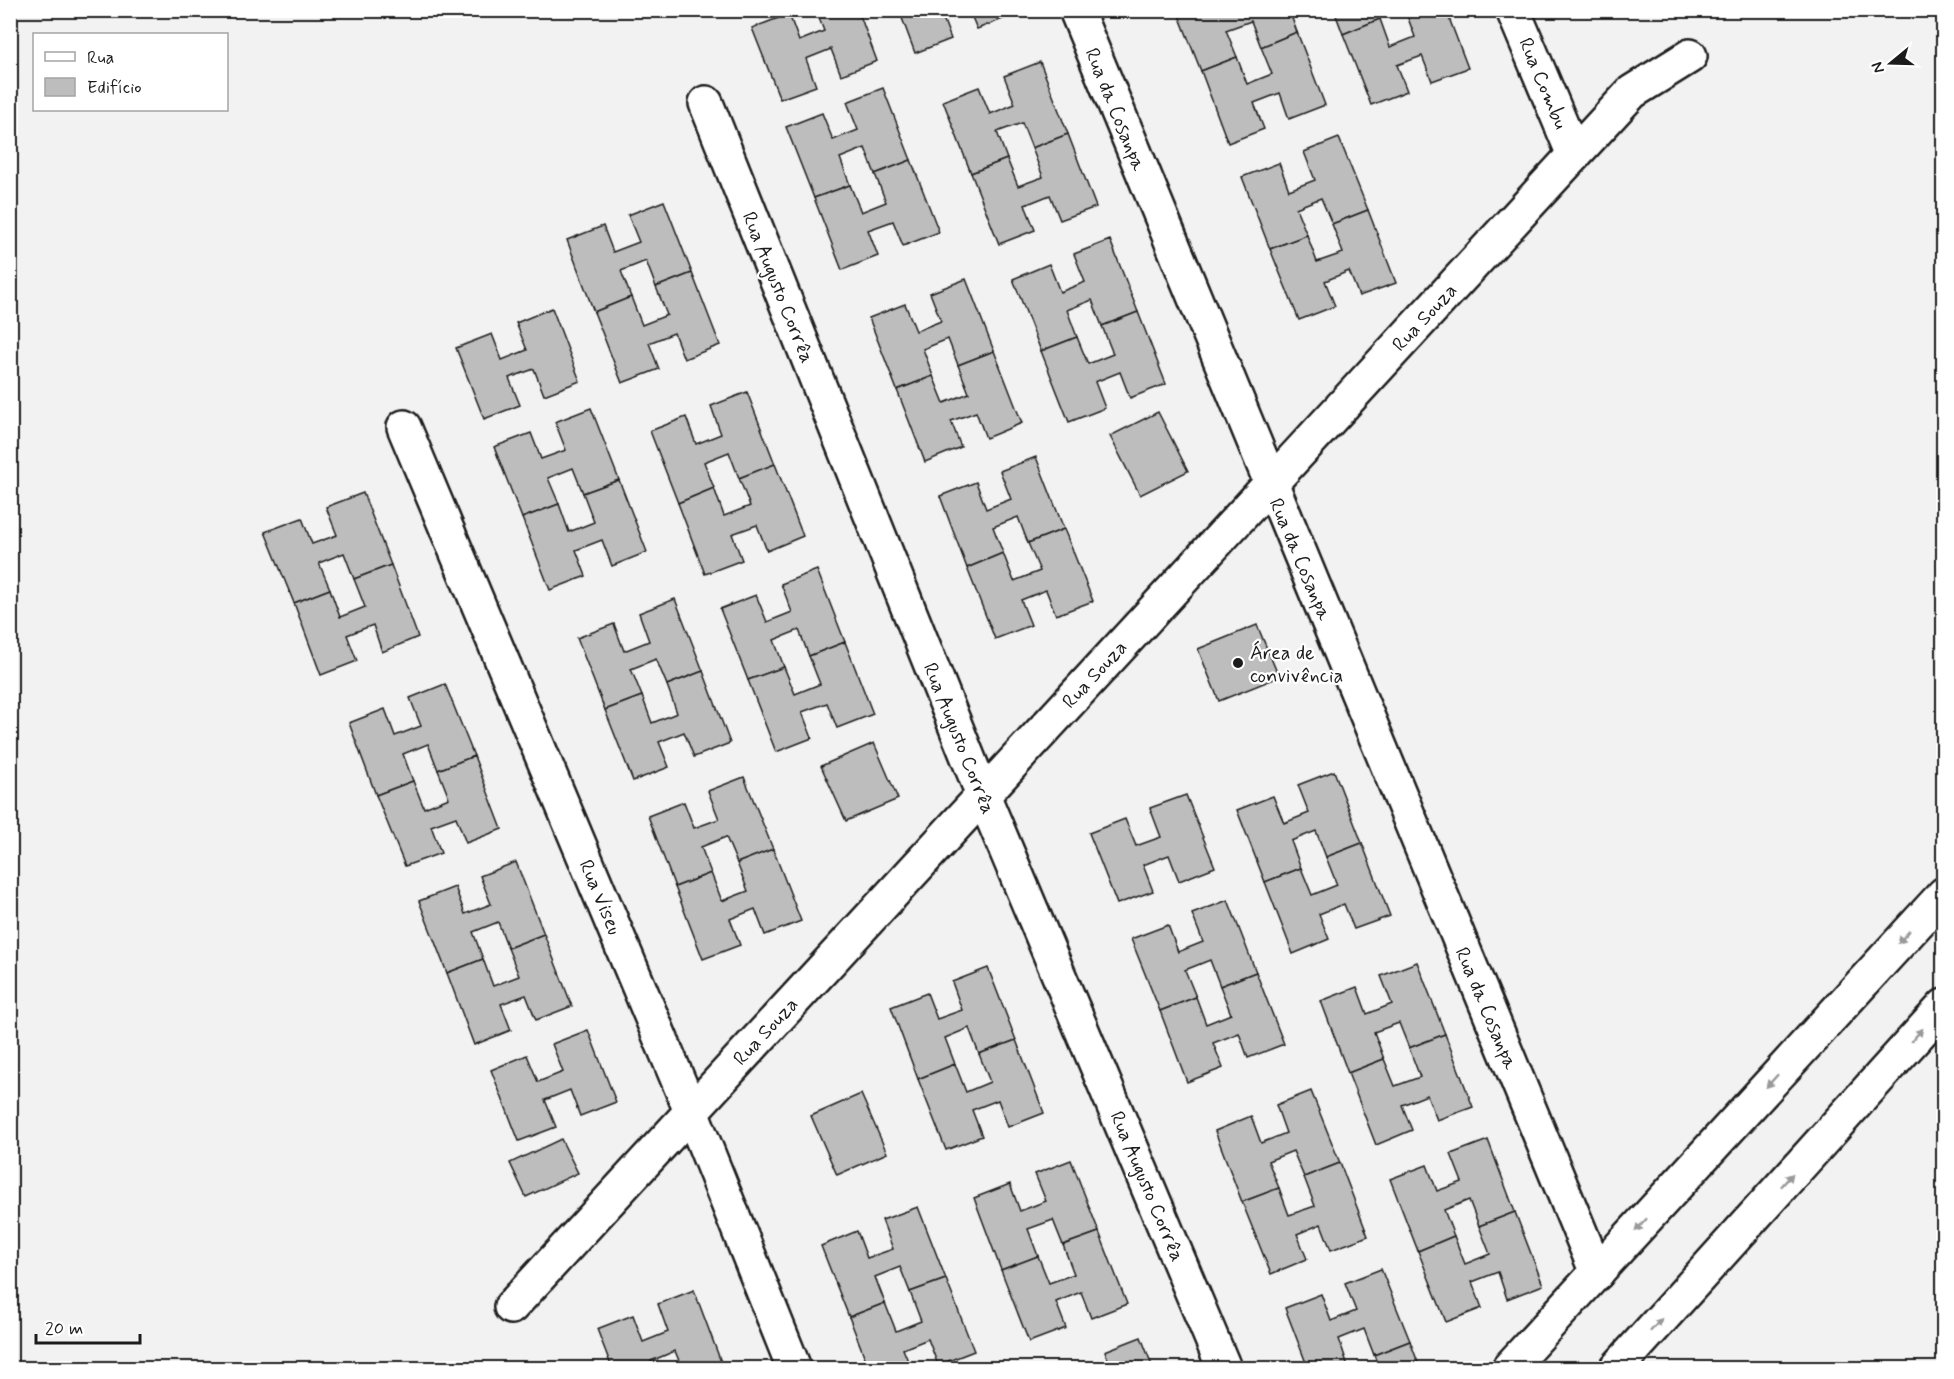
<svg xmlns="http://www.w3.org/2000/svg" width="1954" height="1379" viewBox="0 0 1954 1379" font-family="Mynerve,sans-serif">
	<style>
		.building { fill: #bdbdbd; stroke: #1c1c1c; stroke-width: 1.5 }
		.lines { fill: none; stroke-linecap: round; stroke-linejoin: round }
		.minor-casing { stroke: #1c1c1c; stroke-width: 38 }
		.minor { stroke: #fff; stroke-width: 33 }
		.oneway { fill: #999 }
		.poi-dot { fill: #1c1c1c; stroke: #fff; stroke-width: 2 }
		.labels { text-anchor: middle; stroke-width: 4.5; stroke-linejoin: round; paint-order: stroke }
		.street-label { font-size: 20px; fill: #1c1c1c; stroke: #fff }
		.poi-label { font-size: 20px; fill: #1c1c1c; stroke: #fff; text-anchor: start }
	</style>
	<rect width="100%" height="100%" fill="#f2f2f2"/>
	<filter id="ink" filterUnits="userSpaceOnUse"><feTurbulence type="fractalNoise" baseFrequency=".0167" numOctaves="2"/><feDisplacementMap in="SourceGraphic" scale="12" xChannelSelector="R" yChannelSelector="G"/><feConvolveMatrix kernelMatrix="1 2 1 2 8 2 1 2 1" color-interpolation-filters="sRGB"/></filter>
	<g filter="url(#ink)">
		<g class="building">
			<polygon points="816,10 858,10 877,61 841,75 831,49 806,59 816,86 780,99 752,28 789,14 799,41 824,31"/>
			<polygon points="899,10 949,10 941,13 951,39 915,53"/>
			<polygon points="969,10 1011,10 1013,15 977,29"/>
			<polygon points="1177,10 1218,10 1219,12 1224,10 1289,10 1297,32 1261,47 1251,21 1226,30 1237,57 1201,71"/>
			<polygon points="1334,10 1376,10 1380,19 1343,34"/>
			<polygon points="1405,10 1446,10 1468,68 1432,81 1422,56 1397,65 1407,91 1371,105 1343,34 1380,19 1390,47 1415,37"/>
			<polygon points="1297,32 1325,105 1289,119 1280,93 1254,103 1264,129 1228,143 1201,71 1237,57 1247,84 1272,74 1261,47"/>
			<polygon points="1040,62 1068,134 1032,148 1022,123 997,132 1007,159 971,173 943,101 979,87 990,114 1015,104 1004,76"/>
			<polygon points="883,88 911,160 875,174 865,148 840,158 850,185 814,198 786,127 822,113 833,140 858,130 847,102"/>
			<polygon points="1068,134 1096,207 1060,220 1050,195 1025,205 1035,230 999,244 971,173 1007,159 1018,186 1043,177 1032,148"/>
			<polygon points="1339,138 1368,210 1332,224 1321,198 1296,208 1307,235 1270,249 1242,177 1279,163 1289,190 1315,180 1304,152"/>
			<polygon points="911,160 939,232 903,246 893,221 868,230 878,256 842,270 814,198 850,185 861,212 886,202 875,174"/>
			<polygon points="664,201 692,273 656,287 646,261 621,271 631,297 594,312 567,240 603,226 613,252 639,242 628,215"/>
			<polygon points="1368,210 1396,283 1359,296 1349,271 1325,281 1335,306 1299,320 1270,249 1307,235 1317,262 1343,253 1332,224"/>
			<polygon points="1110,240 1138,312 1102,326 1092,300 1067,310 1077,337 1041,351 1013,279 1049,264 1060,292 1085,282 1074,254"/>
			<polygon points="692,273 720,345 684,359 674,333 649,343 659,369 622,383 594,312 631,297 642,325 667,315 656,287"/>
			<polygon points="966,279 994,351 958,365 948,339 923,349 933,376 897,390 869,318 905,304 916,331 941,321 930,293"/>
			<polygon points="552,308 580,381 544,395 534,369 509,378 520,405 484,419 456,348 492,334 502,360 527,350 516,323"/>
			<polygon points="1138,312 1166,384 1130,398 1120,372 1095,382 1105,408 1069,422 1041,351 1077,337 1088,364 1113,354 1102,326"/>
			<polygon points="994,351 1022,423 986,438 976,412 951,421 961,447 925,462 897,390 933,376 944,403 969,393 958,365"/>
			<polygon points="747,392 775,464 739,478 729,452 704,462 714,488 678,503 650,431 686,417 696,444 721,434 711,406"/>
			<polygon points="591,408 619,480 583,493 573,468 548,478 559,504 522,518 494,447 531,433 541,459 566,450 555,422"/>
			<polygon points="1158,412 1188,471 1140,495 1110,436"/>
			<polygon points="1036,457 1064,529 1028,543 1018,517 993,527 1003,553 967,568 940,496 976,482 986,509 1011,499 1000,471"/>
			<polygon points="775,464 803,536 767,551 757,525 732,534 742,560 705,574 678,503 714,488 724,516 750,506 739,478"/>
			<polygon points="619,480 647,552 612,566 602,540 576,550 586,576 550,590 522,518 559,504 569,532 594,522 583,493"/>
			<polygon points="363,493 391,565 354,579 344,553 319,563 330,589 294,603 265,532 302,518 312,544 337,535 326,507"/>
			<polygon points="1064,529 1093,601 1056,615 1046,590 1021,600 1031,625 995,639 967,568 1003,553 1014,581 1040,571 1028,543"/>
			<polygon points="391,565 418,637 382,652 373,625 347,635 357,661 321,675 294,603 330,589 340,617 365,607 354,579"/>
			<polygon points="817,570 845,642 809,656 799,630 774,640 784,667 748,680 720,609 756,595 767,622 792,612 781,584"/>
			<polygon points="675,599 703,671 667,685 656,659 631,669 642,696 605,710 577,638 614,624 624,651 649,641 639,613"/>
			<polygon points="1257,625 1279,677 1219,701 1198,649"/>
			<polygon points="845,642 873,714 837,728 827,703 802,712 812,738 776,752 748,680 784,667 795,694 820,684 809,656"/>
			<polygon points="703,671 730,743 694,757 684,732 659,742 669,767 633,781 605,710 642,696 652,723 677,713 667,685"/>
			<polygon points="445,684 474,756 438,770 428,744 403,754 413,781 376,795 349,723 385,709 395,736 421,726 410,698"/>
			<polygon points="874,743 898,799 846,821 821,766"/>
			<polygon points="474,756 502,829 466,843 456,817 431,826 441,853 405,866 376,795 413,781 424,808 449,798 438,770"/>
			<polygon points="1334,771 1362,843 1326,857 1316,831 1291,841 1301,868 1265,882 1237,810 1273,796 1284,823 1309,813 1298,785"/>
			<polygon points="744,777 773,849 737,863 726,837 701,847 711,873 675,887 648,816 684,802 694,828 719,819 708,791"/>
			<polygon points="1186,795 1215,867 1179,881 1169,855 1143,865 1153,891 1117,904 1089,833 1125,819 1136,846 1161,837 1150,808"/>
			<polygon points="1362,843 1390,916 1354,929 1344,904 1319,914 1329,939 1293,954 1265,882 1301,868 1312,895 1337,885 1326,857"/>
			<polygon points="773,849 801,921 765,935 755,909 730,919 740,945 703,959 675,887 711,873 722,901 748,891 737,863"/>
			<polygon points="516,862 544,934 508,948 498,922 473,932 483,959 447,973 419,901 455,887 465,914 491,904 480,876"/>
			<polygon points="1228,900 1256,972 1220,986 1210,960 1185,970 1196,997 1160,1011 1131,939 1168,925 1178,952 1203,942 1192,914"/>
			<polygon points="544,934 572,1006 536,1020 526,995 501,1004 511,1030 474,1045 447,973 483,959 493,986 519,976 508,948"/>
			<polygon points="1417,962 1445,1034 1409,1048 1399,1023 1374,1032 1384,1059 1348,1073 1321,1001 1357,987 1367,1014 1392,1004 1381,976"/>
			<polygon points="988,968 1016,1040 979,1054 969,1028 945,1038 955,1064 918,1079 891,1007 927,993 937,1019 962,1010 952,982"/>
			<polygon points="1256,972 1284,1044 1248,1058 1239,1033 1213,1043 1223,1068 1187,1082 1160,1011 1196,997 1206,1024 1231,1014 1220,986"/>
			<polygon points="588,1030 616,1102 580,1116 570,1090 545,1100 556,1127 519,1141 491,1070 527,1055 538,1082 563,1072 552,1044"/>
			<polygon points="1445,1034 1473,1107 1437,1120 1427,1095 1402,1105 1412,1130 1376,1145 1348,1073 1384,1059 1395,1086 1420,1077 1409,1048"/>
			<polygon points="1016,1040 1044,1113 1008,1127 998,1100 972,1110 982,1136 946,1150 918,1079 955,1064 966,1092 990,1082 979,1054"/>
			<polygon points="1311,1091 1340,1163 1304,1177 1293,1151 1268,1161 1279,1188 1242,1202 1215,1131 1251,1116 1261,1143 1286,1133 1276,1105"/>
			<polygon points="861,1094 887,1153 837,1175 811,1116"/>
			<polygon points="561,1139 578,1173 526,1197 510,1163"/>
			<polygon points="1488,1140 1515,1212 1479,1226 1469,1200 1444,1210 1454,1236 1418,1251 1390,1179 1427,1165 1437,1191 1462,1182 1451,1154"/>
			<polygon points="1071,1160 1099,1232 1063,1245 1053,1220 1028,1229 1038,1256 1001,1270 974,1198 1010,1184 1020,1211 1046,1201 1035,1174"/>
			<polygon points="1340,1163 1368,1236 1331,1250 1321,1224 1297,1234 1307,1259 1271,1274 1242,1202 1279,1188 1289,1215 1315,1206 1304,1177"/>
			<polygon points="918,1207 946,1279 910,1292 900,1267 875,1277 885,1303 849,1317 821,1246 857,1231 867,1258 893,1249 882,1220"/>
			<polygon points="1515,1212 1543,1285 1507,1299 1498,1272 1472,1282 1482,1308 1446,1322 1418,1251 1454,1236 1465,1264 1490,1254 1479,1226"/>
			<polygon points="1099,1232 1127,1304 1091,1318 1081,1292 1056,1302 1066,1328 1029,1342 1001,1270 1038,1256 1049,1283 1074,1274 1063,1245"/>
			<polygon points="1381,1269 1410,1341 1374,1355 1364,1329 1339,1339 1348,1366 1341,1368 1308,1368 1285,1308 1321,1294 1331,1321 1356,1311 1345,1283"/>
			<polygon points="946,1279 974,1351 938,1365 928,1339 903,1349 911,1368 869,1368 849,1317 885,1303 896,1331 921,1321 910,1292"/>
			<polygon points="694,1290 721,1362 705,1368 682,1368 675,1351 651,1361 654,1368 612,1368 597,1329 633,1315 643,1342 668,1332 658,1304"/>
			<polygon points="1141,1337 1153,1368 1111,1368 1105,1351"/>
			<polygon points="1410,1341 1420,1368 1379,1368 1374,1355"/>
		</g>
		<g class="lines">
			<g class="minor-casing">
				<g id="minor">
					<polyline points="1076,10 1597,1273"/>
					<polyline points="1513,10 1574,155"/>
					<polyline points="706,103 983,795 1224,1368"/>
					<polyline points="404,427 691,1111 794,1368"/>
					<polyline points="511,1307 1632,92 1690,56"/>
					<polyline points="1509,1368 1944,894"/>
					<polyline points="1617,1368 1944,1006"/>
				</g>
			</g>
			<use href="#minor" class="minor"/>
		</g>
		<defs><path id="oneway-solid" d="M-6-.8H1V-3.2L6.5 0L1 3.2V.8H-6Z" transform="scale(1.5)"/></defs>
		<g class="oneway">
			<use href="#oneway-solid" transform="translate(1904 937) rotate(132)"/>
			<use href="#oneway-solid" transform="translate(1917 1035) rotate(-48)"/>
			<use href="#oneway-solid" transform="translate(1772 1081) rotate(132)"/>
			<use href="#oneway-solid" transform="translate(1787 1180) rotate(-48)"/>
			<use href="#oneway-solid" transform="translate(1641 1225) rotate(132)"/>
			<use href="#oneway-solid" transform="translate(1656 1325) rotate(-48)"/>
		</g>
	</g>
	<circle class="poi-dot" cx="1238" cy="663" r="6"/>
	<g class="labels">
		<g class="street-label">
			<text transform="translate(1544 83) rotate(67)" y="7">Rua Combu</text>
			<text transform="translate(1116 109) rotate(68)" y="7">Rua da Cosanpa</text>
			<text transform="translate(779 287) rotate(68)" y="7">Rua Augusto Corrêa</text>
			<text transform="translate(1424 317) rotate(-47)" y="7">Rua Souza</text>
			<text transform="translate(1301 559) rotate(67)" y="7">Rua da Cosanpa</text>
			<text transform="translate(1094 674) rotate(-47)" y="7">Rua Souza</text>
			<text transform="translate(960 738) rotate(68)" y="7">Rua Augusto Corrêa</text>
			<text transform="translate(601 897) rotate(67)" y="7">Rua Viseu</text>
			<text transform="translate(1487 1008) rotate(67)" y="7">Rua da Cosanpa</text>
			<text transform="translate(765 1031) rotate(-47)" y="7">Rua Souza</text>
			<text transform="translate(1148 1186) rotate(67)" y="7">Rua Augusto Corrêa</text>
		</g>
		<g class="poi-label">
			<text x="1250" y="659">Área de<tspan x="1250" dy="23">convivência</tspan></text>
		</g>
	</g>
	<rect width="1954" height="1379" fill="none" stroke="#fff" stroke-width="36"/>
	<rect x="18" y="18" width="1918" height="1343" fill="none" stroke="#1c1c1c" stroke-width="2" filter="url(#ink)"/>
	<rect x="33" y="33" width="195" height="78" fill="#ffffff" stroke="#a4a4a4" stroke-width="1.5"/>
	<rect x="45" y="52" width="30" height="9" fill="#ffffff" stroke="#a4a4a4" stroke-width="1.5"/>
	<text x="87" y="63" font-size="18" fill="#1c1c1c">Rua</text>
	<rect x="45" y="78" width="30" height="18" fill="#bdbdbd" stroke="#a4a4a4" stroke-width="1.5"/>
	<text x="87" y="93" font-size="18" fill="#1c1c1c">Edifício</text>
	<g transform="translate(1891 63) rotate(251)" stroke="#ffffff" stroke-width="4.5" paint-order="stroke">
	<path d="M0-4.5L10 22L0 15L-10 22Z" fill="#1c1c1c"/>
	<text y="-9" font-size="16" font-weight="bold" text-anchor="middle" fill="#1c1c1c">N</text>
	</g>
	<path d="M36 1334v9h104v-9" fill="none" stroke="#1c1c1c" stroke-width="3"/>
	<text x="45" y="1334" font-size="18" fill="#1c1c1c" stroke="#ffffff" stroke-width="4.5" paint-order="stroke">20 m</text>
</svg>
